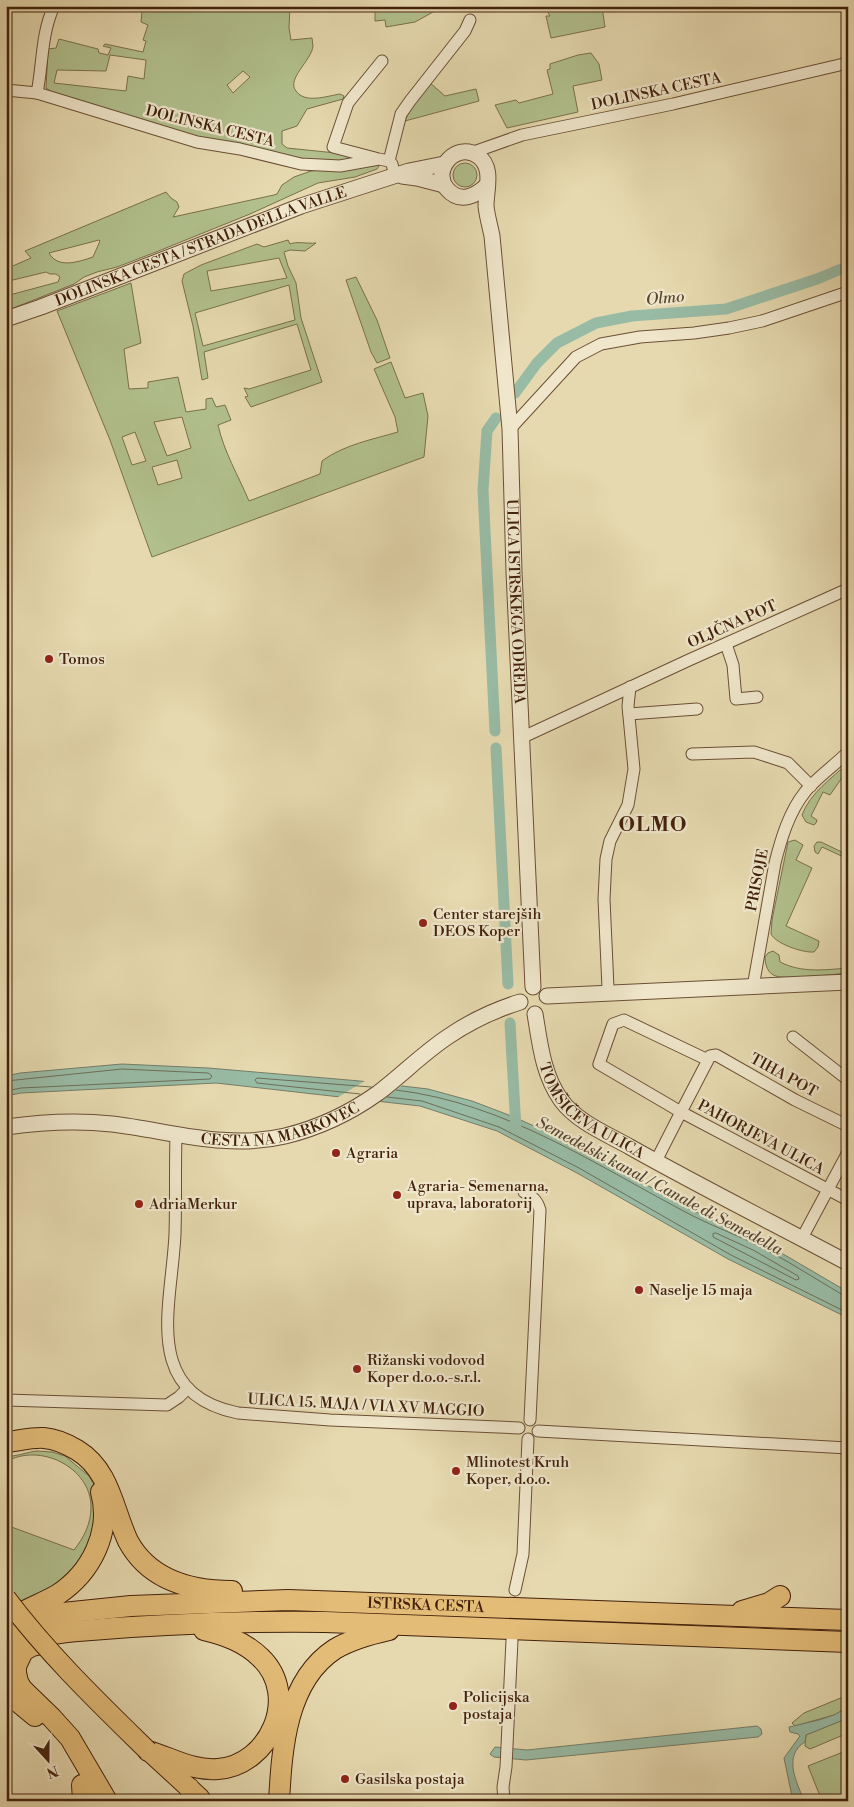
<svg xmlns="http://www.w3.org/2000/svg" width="854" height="1807" viewBox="0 0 854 1807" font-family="'Libre Bodoni',serif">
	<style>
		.green { fill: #b1c08d; stroke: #7a704c; fill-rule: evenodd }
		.water { fill: #98bba5; stroke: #767d68 }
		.pier { fill: #e6d9af }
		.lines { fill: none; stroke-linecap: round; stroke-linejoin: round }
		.shore { stroke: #6d6e58; stroke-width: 1 }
		.canal { stroke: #98bba5; stroke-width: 11 }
		.minor-casing { stroke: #6b4f35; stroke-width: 13 }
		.tertiary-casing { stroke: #6b4f35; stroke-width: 17 }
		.primary-casing { stroke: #42210c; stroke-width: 21 }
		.trunk-casing { stroke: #42210c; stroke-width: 22 }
		.minor { stroke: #efe6cb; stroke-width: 11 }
		.tertiary { stroke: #efe6cb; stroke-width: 15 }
		.primary { stroke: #e3bc78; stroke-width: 19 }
		.trunk { stroke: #e3bc78; stroke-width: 20 }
		.primary-bridge-casing { stroke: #42210c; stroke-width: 21; stroke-linecap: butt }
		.primary-bridge { stroke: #e3bc78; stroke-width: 19 }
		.poi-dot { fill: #8f2418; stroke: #efe6cb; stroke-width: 2 }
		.labels { text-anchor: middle; stroke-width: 4.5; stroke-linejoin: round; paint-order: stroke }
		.street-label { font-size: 15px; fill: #42210c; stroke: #efe6cb }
		.poi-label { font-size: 15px; fill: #42210c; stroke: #efe6cb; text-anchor: start }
		.water-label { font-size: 16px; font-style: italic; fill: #584832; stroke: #efe6cb }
		.district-label { font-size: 20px; font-weight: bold; letter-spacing: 1px; fill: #42210c; stroke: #efe6cb }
	</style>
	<rect width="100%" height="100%" fill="#e6d9af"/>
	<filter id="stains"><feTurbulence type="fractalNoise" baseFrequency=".004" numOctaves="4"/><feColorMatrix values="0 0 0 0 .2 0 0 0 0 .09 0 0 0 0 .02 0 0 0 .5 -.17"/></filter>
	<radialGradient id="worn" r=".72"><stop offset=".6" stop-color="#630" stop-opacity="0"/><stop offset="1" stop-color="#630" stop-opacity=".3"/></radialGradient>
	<g class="green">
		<path d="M149,6H290L289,28L291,40L312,38C312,41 313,43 313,46C312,60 286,79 296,91C305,104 327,96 340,94L344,96L343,99L307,109L297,126L282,131V144L287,148L336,153L355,157V161L335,163L278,155L192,136L57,96L46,88L48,49L56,48L59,39L98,49L99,53L108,55L111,48L103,46L105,44L143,52L146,41L143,40L148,25L141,22L142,12ZM110,55L146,60L144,79L128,76L126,91L54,83L57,70L106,71ZM243,71L250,77L233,93L227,85Z"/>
		<polygon points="375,6 444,6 415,22 386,27 385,20 375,21"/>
		<polygon points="544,6 606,6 602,7 605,27 551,38 546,16 550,16"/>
		<polygon points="591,53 599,64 602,80 573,86 578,112 507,128 495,105 516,100 519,103 553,94 547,70 550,69 550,64 578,55"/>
		<polygon points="429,82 445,96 476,89 479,101 405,121 412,105"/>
		<circle cx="465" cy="175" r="12"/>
		<path d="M377,164L379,166L377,169L355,177L318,183L250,214L156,252L117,267L97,272L84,277L74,284L6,311V296L58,282L60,277L56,274H50L46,272L13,280H6V269L31,258L25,251L166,192L171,198L177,202L179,207L173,217L274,195L277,194L282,185L294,177L311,171ZM99,240L100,241L93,257C78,262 58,269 49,253Z"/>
		<path d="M288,240L290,244C297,241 307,244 316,243L305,251L290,250L284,252L288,266L296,283L301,318L322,382L251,407L245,397L248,396L244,388L249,389L311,370L297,324L204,352L208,378L202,380L193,326L182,281L184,274L201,265L257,244L264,247ZM279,258L287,278L211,291L207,271ZM289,285L295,320L203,346L195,313Z"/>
		<polygon points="356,277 377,320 390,358 377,363 371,352 346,280"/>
		<path d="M131,283L141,343L124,349L129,389L148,388V382L178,377L186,412L206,409V399L212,398L216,407L225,405L231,420L218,425C224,452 238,475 249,501L320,474L322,461C343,445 374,439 398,432L395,417L374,369L391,362L405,398L423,393L428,416L424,457L152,557L110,440L57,311ZM182,417L191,448L167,456L154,422ZM135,432L146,461L132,465L122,437ZM177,460L182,478L158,485L152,467Z"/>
		<path d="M848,763V769L830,795L823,792L811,816L817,820L816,823L814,825L806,822L802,815C810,793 832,778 848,763Z"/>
		<path d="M795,840L803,845L796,860L812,868L786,926L819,941L818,947L814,952C803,953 776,944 771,934L772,920L788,842Z"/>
		<polygon points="817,842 821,842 848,855 848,859 822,847 818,854 815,852 814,846"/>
		<path d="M773,951L779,955L780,962C802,973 823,970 848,968V973C835,974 786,980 776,976C768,974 765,965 765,957L768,953Z"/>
		<path d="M37,1451L52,1452L65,1456L89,1476L96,1488L97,1534L62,1585L6,1608V1525L74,1550C84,1537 91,1524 91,1507C91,1467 39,1442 6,1462V1456C16,1457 27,1452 37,1451Z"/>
		<polygon points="848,1695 848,1707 834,1715 795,1726 792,1723 804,1713"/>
		<polygon points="848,1718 848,1733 810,1749 805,1746 806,1735"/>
		<polygon points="848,1750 848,1801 822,1801 808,1766"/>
	</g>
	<g class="water">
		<polygon points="122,1064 208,1068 360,1081 428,1089 472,1101 514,1117 567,1141 696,1212 778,1251 848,1292 848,1318 728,1259 577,1173 497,1131 420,1106 216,1083 21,1093 6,1096 6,1076 20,1073"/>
		<path d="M848,1707V1718L806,1735L805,1742C783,1755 796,1782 804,1800L793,1801L784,1758L800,1736L798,1734L790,1732L789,1727L819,1720L834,1715Z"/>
		<polygon points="757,1726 761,1729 762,1734 758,1737 526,1760 494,1757 490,1754 495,1747 527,1750"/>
	</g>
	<polygon class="pier" points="368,1079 404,1084 377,1104 335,1099"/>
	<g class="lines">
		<g class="shore">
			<polyline points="6,1081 122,1069 208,1073 212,1076 210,1079 21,1088 6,1091"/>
			<path d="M396,1090C506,1103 597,1166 693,1216C713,1226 734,1234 755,1244C785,1259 814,1278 843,1295L848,1296"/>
			<polyline points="360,1094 257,1083 255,1080 257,1078 371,1087"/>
			<polyline points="387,1097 422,1101 499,1127 579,1168 731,1255 848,1313"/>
			<polygon points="716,1233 753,1250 798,1276 799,1279 796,1280 713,1237 713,1234"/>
		</g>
		<g class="canal">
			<polyline points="515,393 537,363 557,343 596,323 632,316 726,309 817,279 841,269"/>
			<polyline points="495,731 483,490 487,431 496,418"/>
			<polyline points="496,748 508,984"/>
			<polyline points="510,1023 516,1129"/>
		</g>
		<g class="minor-casing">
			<g id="minor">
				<path d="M54,6C41,34 43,63 37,93L197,142L240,149L301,164L340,166L379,159L389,161L392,164L395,176"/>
				<polyline points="6,90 37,93"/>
				<polyline points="471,153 522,135 673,104 848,63"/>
				<polyline points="375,158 333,147 348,103 382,61"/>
				<polyline points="389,161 401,114 410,101 465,31 470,20"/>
				<polyline points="510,429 576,357 601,344 640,337 694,333 729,328 762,321 848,292"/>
				<polyline points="726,644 733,665 736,699 757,697"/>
				<polyline points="629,714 697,709"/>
				<polyline points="521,738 689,660 848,589"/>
				<polyline points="692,754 754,752 788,763 811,786"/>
				<path d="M753,987L775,863C781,839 789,812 805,792C815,779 835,765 848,752"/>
				<polyline points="608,988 604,899 606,859 610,841 628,805 634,769 628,706 630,687"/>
				<polyline points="793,1037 848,1080"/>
				<polyline points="708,1060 624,1020 613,1024 599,1064 681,1112 708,1060 710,1056 716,1055 795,1100 848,1126"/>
				<path d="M176,1136C175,1169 176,1201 175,1234C172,1305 140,1393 238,1413L330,1420L519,1428"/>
				<polyline points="656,1161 681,1112 848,1200"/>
				<path d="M524,1192C533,1197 537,1200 540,1210L530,1420"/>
				<polyline points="802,1238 848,1152"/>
				<polyline points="6,1400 167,1405 179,1397 188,1388"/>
				<polyline points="538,1431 848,1448"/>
				<polyline points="515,1590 523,1554 528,1439"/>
				<polyline points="504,1801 503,1787 506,1767 512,1640"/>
			</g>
		</g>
		<g class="tertiary-casing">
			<g id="tertiary">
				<polyline points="402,176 417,178 444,185"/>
				<path id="s1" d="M487,185C476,196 460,204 447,189C431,170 456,141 478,156C494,167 486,190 486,206C487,216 490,226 492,236L510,429L514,572L533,987"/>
				<path id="s2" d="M6,319L41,307L301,206L409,171L444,164"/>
				<polyline points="547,996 848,982"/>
				<path id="s3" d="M535,1014C540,1044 543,1075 561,1100C577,1122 607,1134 630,1147C701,1187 775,1224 848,1263"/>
				<path id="s4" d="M6,1127C41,1122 77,1120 112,1124C171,1131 226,1150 285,1136C318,1128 350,1113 378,1093C402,1075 423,1053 449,1036C471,1021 495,1010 520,1002"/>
			</g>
		</g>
		<g class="primary-casing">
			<polyline id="primary" points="151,1753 200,1798"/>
		</g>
		<g class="trunk-casing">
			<g id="trunk">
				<path d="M6,1442C18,1441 32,1437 44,1438C56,1439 67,1444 77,1450C110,1470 113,1509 128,1541C149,1580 191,1591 232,1591"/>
				<polyline points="742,1611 769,1603 780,1596"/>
				<path d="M19,1614C31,1607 45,1602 57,1595C91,1573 112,1532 101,1492"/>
				<path id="s5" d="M6,1622L63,1613L131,1606L288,1600L848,1620"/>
				<path d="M6,1641C30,1638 54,1633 78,1631C160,1624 243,1621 325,1622L848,1642"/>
				<polyline points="45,1643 32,1646 23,1651 16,1666 16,1673 18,1682 22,1689 52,1718 70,1738 107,1801"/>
				<polyline points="6,1696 18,1702 35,1716"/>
				<path d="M148,1751C172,1758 192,1771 218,1769C270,1765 300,1696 261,1658C245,1642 225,1635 204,1630"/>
				<polyline points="82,1785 83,1801"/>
				<polyline points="189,1788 195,1801"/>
				<path d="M279,1801C282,1748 286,1681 335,1649C352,1639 371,1634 389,1630"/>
			</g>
		</g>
		<use href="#minor" class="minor"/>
		<use href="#tertiary" class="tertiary"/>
		<use href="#primary" class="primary"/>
		<use href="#trunk" class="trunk"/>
		<g class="primary-bridge-casing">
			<path id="primary-bridge" d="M6,1598C48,1654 98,1702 148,1751"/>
		</g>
		<use href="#primary-bridge" class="primary-bridge"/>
	</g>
	<g class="poi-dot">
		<circle cx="49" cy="659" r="5"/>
		<circle cx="423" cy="923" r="5"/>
		<circle cx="336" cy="1153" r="5"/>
		<circle cx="397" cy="1195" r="5"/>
		<circle cx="139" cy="1204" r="5"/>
		<circle cx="639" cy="1290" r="5"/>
		<circle cx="357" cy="1369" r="5"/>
		<circle cx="456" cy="1471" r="5"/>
		<circle cx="453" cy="1706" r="5"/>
		<circle cx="345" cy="1779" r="5"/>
	</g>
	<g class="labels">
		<g class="street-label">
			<text transform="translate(656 91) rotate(-12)" y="5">DOLINSKA CESTA</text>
			<text transform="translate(210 126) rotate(14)" y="5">DOLINSKA CESTA</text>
			<text dy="5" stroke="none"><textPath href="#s2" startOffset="208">DOLINSKA CESTA / STRADA DELLA VALLE</textPath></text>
			<text dy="5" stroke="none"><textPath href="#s1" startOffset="561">ULICA ISTRSKEGA ODREDA</textPath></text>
			<text transform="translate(732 624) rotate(-24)" y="5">OLJČNA POT</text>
			<text transform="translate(757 880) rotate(-79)" y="5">PRISOJE</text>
			<text transform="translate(784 1075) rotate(29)" y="5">TIHA POT</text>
			<text dy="5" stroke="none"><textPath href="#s3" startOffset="120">TOMŠIČEVA ULICA</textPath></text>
			<text dy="5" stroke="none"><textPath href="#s4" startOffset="278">CESTA NA MARKOVEC</textPath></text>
			<text transform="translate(761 1137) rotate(28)" y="5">PAHORJEVA ULICA</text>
			<text transform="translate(366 1405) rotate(3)" y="5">ULICA 15. MAJA / VIA XV MAGGIO</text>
			<text dy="5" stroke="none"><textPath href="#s5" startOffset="421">ISTRSKA CESTA</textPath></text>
		</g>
		<g class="poi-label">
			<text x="59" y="664">Tomos</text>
			<text x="433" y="919">Center starejših<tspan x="433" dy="17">DEOS Koper</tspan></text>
			<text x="346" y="1158">Agraria</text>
			<text x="407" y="1191">Agraria- Semenarna,<tspan x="407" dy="17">uprava, laboratorij</tspan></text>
			<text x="149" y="1209">AdriaMerkur</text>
			<text x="649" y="1295">Naselje 15 maja</text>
			<text x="367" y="1365">Rižanski vodovod<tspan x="367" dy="17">Koper d.o.o.-s.r.l.</tspan></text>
			<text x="466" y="1467">Mlinotest Kruh<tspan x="466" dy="17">Koper, d.o.o.</tspan></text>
			<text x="463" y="1702">Policijska<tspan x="463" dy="17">postaja</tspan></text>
			<text x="355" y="1784">Gasilska postaja</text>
		</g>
		<g class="water-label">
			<text transform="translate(665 297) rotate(-5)" y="6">Olmo</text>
			<text transform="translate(660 1185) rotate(28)" y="6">Semedelski kanal / Canale di Semedella</text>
		</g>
		<g class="district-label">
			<text x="653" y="831">OLMO</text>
		</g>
	</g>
	<rect width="854" height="1807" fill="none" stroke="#e6d9af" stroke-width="25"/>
	<rect x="8" y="8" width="839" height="1792" fill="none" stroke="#42210c" stroke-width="2.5"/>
	<rect x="12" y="12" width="829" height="1782" fill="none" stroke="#42210c"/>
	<g transform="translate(48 1760) rotate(159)" stroke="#efe6cb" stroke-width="4" paint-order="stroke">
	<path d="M0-4L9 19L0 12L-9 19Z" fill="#42210c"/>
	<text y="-8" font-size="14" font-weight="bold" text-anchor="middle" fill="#42210c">N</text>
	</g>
	<rect width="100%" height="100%" filter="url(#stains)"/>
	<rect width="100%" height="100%" fill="url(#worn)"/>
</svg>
